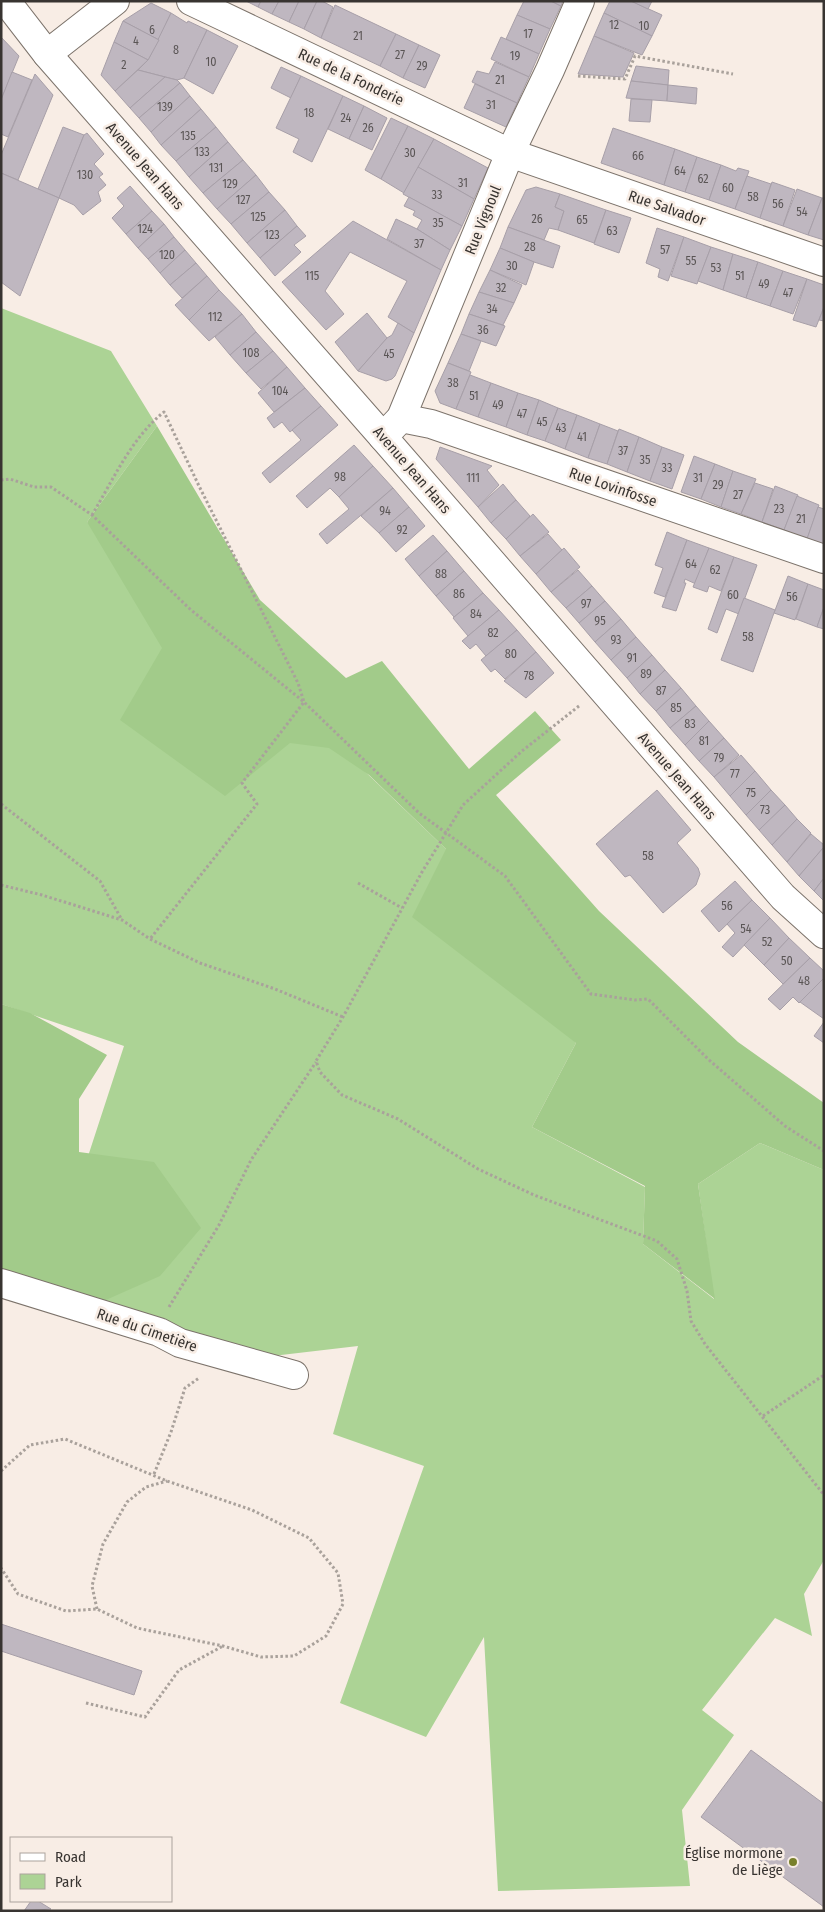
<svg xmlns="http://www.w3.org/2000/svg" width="825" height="1912" viewBox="0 0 825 1912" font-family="'Fira Sans Condensed',sans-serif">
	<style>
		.green { fill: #acd395 }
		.forest { fill: #a2cb8a }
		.building { fill: #bfb7c0; stroke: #a79fa8 }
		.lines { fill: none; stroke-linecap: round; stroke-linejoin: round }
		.minor-casing { stroke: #7c736b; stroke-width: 30 }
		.path { stroke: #a9a19b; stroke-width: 3; stroke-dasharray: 2.5 2.5; stroke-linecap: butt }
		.minor { stroke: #fff; stroke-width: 28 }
		.poi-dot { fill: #78802b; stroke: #f8ede5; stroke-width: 2 }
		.labels { text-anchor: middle; stroke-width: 5; stroke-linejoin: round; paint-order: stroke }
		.number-label { font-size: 12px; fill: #5a5555 }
		.street-label { font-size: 15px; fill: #383431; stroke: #f8ede5 }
		.poi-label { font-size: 15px; fill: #383431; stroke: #f8ede5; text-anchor: end }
	</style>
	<rect width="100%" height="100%" fill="#f8ede5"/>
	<polygon class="green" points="1,308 111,351 157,426 87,522 308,717 446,849 576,1043 532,1127 645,1187 643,1244 714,1299 698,1184 760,1143 824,1170 824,1560 804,1594 812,1636 775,1618 702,1710 734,1735 682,1810 690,1886 498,1891 484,1637 426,1737 340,1703 424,1466 333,1434 358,1346 264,1357 46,1285 124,1046 1,1004"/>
	<g class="forest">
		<polygon points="157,426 260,600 346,678 382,661 469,769 535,711 561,740 496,795 599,911 738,1042 824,1103 824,1170 760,1143 698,1184 715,1299 643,1244 645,1186 532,1127 576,1043 412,917 446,849 369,775 329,748 290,743 225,796 120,720 162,648 87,522"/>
		<polygon points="1,1004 30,1013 107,1055 79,1099 79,1152 154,1162 201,1228 160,1276 99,1303 1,1273"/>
	</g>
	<g class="building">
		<polygon points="246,1 261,1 258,7"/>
		<polygon points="261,1 279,1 272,14 258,7"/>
		<polygon points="279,1 299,1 289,22 272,14"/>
		<polygon points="299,1 317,1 304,29 289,22"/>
		<polygon points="317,1 322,1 333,7 321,38 304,29"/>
		<polygon points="524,1 551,1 561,6 550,29 517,15"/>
		<polygon points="551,1 563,1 561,6"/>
		<polygon points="610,1 631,1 662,15 652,36 604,13"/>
		<polygon points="631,1 652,1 648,9"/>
		<polygon points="151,3 171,13 159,40 123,21"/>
		<polygon points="335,5 396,34 380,66 321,38"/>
		<polygon points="171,13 187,23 188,21 207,30 184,78 177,80 138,70 148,60"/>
		<polygon points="604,13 652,36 642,55 594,36"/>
		<polygon points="517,15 550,29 539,54 506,39"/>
		<polygon points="123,21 159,40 148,60 114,42"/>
		<polygon points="207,30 238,46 213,94 184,78"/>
		<polygon points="396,34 419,45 403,78 380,66"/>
		<polygon points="594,36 634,53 623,77 578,74"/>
		<polygon points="1,37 19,56 1,100"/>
		<polygon points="501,37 539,54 529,77 491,59"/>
		<polygon points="114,42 148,60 115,91 101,75"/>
		<polygon points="419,45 440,55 425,88 403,78"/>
		<polygon points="495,62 529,77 517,103 472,82 477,71 489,74"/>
		<polygon points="636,66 669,70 668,85 631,81"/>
		<polygon points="281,67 301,76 291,98 271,88"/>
		<polygon points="138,70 165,77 130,108 115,91"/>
		<polygon points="12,72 32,80 8,137 1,134 1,100"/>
		<polygon points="35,74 53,95 18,180 1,173 1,155"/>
		<polygon points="301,76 343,96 312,162 293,152 299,139 276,128"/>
		<polygon points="165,77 177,80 180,83 139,118 130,108"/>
		<polygon points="631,81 668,85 667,101 626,98"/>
		<polygon points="180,83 190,96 151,132 139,118"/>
		<polygon points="475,84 517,103 506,127 464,108"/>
		<polygon points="668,85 697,88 696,104 667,101"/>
		<polygon points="190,96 201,109 161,145 151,132"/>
		<polygon points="343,96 364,106 349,139 328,129"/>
		<polygon points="631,99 652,100 650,122 629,121"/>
		<polygon points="364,106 387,118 372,150 349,139"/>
		<polygon points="201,109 216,127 176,161 161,145"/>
		<polygon points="391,118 408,126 381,179 365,170"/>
		<polygon points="408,126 434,139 404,193 381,179"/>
		<polygon points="63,127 84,135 59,198 38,189"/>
		<polygon points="216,127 228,142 189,177 176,161"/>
		<polygon points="613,128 675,149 664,185 601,163"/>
		<polygon points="87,133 104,154 94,164 103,174 99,177 106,185 98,192 101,201 83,215 74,205 59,198 84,135"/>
		<polygon points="434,139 488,168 474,199 418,167"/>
		<polygon points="228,142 243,160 203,193 189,177"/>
		<polygon points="675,149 697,157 685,192 664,185"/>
		<polygon points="697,157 721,165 709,200 685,192"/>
		<polygon points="243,160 256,175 217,209 203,193"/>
		<polygon points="721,165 736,171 738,168 749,171 735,209 709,200"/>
		<polygon points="418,167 474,199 462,226 403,194"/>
		<polygon points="1,173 59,198 20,296 1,282"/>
		<polygon points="256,175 269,192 231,224 217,209"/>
		<polygon points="747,176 771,184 760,218 735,209"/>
		<polygon points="772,182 795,190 783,226 760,218"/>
		<polygon points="130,186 152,211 126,234 112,218 124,206 117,198"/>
		<polygon points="536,187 560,194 555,207 564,211 558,230 549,228 544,240 508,227 526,190"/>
		<polygon points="797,189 822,198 808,235 783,226"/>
		<polygon points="269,192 285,210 247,243 231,224"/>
		<polygon points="560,194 606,210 594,243 558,230 564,211 555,207"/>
		<polygon points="409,197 462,226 450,250 417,229 422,220 413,215 415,211 404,206"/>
		<polygon points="822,198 824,198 824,240 808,235"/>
		<polygon points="285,210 297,226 260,258 247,243"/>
		<polygon points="606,210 631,218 619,253 594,244"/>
		<polygon points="152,211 164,224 138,248 126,234"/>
		<polygon points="396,219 417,229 450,250 441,270 387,239"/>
		<polygon points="353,221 441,270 414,333 388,317 407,281 350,252 325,291 344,314 326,330 282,282"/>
		<polygon points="164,224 174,237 148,259 138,248"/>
		<polygon points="297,226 306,236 294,245 301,252 275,276 260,258"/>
		<polygon points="508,227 560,246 553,268 534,262 500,248"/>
		<polygon points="657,228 684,237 668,281 658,277 660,269 646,263"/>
		<polygon points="174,237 185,250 160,273 148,259"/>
		<polygon points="684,237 711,247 697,284 671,276"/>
		<polygon points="711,247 733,254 723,290 698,281"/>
		<polygon points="500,248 534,262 526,285 490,270"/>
		<polygon points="185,250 196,263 170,285 160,273"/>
		<polygon points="733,254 758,262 746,298 723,290"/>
		<polygon points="758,262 783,271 770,306 746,298"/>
		<polygon points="196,263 207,276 182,298 170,285"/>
		<polygon points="490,270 522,285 514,303 479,292"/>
		<polygon points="783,271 807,279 793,314 770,306"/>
		<polygon points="207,276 219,290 189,320 175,305"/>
		<polygon points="807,279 824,285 824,307 816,327 793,320"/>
		<polygon points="219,290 242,314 209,341 189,320"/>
		<polygon points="479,292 514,303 503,325 469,314"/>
		<polygon points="824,307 824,321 819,320"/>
		<polygon points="367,313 387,338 358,371 335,342"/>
		<polygon points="242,314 256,332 230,355 215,337"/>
		<polygon points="469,314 505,326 496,346 461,334"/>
		<polygon points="398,323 414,333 395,376 392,379 386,381 358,371 387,338 392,335"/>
		<polygon points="256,332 273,351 246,373 230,355"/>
		<polygon points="461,334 481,341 469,371 448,363"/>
		<polygon points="273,351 287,367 261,389 246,373"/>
		<polygon points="448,363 471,372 456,409 440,403 435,391"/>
		<polygon points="287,367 305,388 274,412 258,393"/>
		<polygon points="470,375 491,383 478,417 456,409"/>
		<polygon points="491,383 518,393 506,427 478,417"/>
		<polygon points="305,388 321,406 290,432 282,422 274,428 267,418"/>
		<polygon points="518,393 539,400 527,435 506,427"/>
		<polygon points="539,400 558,408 545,441 527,435"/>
		<polygon points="321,406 338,425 270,483 262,473 301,440 292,430"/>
		<polygon points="558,408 577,415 565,449 545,441"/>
		<polygon points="577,415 600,424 588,458 565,449"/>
		<polygon points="600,424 618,431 607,464 588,458"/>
		<polygon points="619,429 639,437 627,472 607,464"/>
		<polygon points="639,437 662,447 650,481 627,472"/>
		<polygon points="354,445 373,466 339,497 330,488 307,508 296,496"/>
		<polygon points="440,447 492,466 487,470 499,485 478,507 436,459"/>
		<polygon points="662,447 684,455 672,489 650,481"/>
		<polygon points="694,456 715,464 701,499 681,492"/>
		<polygon points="715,464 733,471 721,507 701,499"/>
		<polygon points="373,466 393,488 327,544 319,534 349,509 339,497"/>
		<polygon points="733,471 756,479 741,514 721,507"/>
		<polygon points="755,483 773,489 762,522 741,514"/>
		<polygon points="503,484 516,500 491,523 478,507"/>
		<polygon points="775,486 798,495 784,530 762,522"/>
		<polygon points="393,488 409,507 379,533 361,516"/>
		<polygon points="797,496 819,505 807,539 784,530"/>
		<polygon points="516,500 530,516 506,539 491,523"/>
		<polygon points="409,507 425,526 396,552 379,533"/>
		<polygon points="818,507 824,509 824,545 807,539"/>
		<polygon points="533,514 549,532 520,556 506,539"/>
		<polygon points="667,532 687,540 665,597 654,593 663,568 655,565"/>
		<polygon points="548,534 562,550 536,574 520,556"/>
		<polygon points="433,535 447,551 419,576 405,559"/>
		<polygon points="687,540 709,548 696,584 685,579 684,583 686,583 676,611 662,607"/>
		<polygon points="564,548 580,567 551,592 536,574"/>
		<polygon points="709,548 734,557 721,591 709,586 707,592 693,587"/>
		<polygon points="447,551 464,571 436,596 419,576"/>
		<polygon points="734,557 757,565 739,614 726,609 717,633 708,629"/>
		<polygon points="578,570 592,586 566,608 551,592"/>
		<polygon points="464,571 483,593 454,617 436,596"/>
		<polygon points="788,576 808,584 795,620 774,613"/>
		<polygon points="808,584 824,590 824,607 817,627 796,619"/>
		<polygon points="592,586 605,601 579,623 566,608"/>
		<polygon points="483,593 499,610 468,636 453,618"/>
		<polygon points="744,598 775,610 753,672 721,660"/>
		<polygon points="605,601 621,619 595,642 579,623"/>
		<polygon points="824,607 824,629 817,627"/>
		<polygon points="499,610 517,630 486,656 476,644 470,649 462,641"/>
		<polygon points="621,619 636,637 611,660 595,642"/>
		<polygon points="517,630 536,652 505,679 495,669 491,672 481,660"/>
		<polygon points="636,637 652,655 627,678 611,660"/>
		<polygon points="536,652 554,673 526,698 504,681"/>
		<polygon points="652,655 665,670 640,694 627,678"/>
		<polygon points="665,670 681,688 656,711 640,694"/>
		<polygon points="681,688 696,706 670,728 656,711"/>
		<polygon points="696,706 709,721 685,745 670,728"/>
		<polygon points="709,721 724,738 699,761 685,745"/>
		<polygon points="724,738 739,755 714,777 699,761"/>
		<polygon points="741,755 755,771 730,796 714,777"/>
		<polygon points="755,771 771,790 746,815 730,796"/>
		<polygon points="657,790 691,830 677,843 698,868 700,874 696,885 663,913 630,875 625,877 596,844"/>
		<polygon points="771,790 785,805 759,830 746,815"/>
		<polygon points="785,805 797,819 772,845 759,830"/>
		<polygon points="797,819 811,833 787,862 772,845"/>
		<polygon points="811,834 824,845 824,847 799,876 787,862"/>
		<polygon points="823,848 824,878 814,891 799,876"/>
		<polygon points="824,878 824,901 814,891"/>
		<polygon points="735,881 752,900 719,932 701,911"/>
		<polygon points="752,900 770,918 733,957 722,947 735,933 727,924"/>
		<polygon points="770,918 789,938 764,965 744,945"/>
		<polygon points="789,938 810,958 783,984 764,965"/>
		<polygon points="810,958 824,971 824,978 799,1003 793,997 780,1010 768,999"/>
		<polygon points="824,978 824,1019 800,1002"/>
		<polygon points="824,1022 824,1043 814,1036"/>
		<polygon points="1,1624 142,1671 134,1695 1,1651"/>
		<polygon points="751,1750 824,1804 824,1907 701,1817"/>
		<polygon points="31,1901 38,1901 51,1909 24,1911"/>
	</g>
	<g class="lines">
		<g class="minor-casing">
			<g id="minor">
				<polyline points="6,1 47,54 383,437 783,897 824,934"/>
				<polyline points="191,1 510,153 824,262"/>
				<polyline points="47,54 115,1"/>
				<polyline points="401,418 431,424 824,559"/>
				<polyline points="383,437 401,418 510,153 550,70 580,1"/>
				<polyline points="1,1283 159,1332 180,1343 294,1375"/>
			</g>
		</g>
		<g class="path">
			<polyline points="578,76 625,79 635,56 733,74"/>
			<polyline points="1,480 10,479 34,487 51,487 92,515 191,610 304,702 419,813 505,876 591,994 635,1000 648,999 708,1059 785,1126 824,1151"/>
			<path d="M92,515C113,480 132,437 164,412L199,486L298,683L304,702L242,783L257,804L150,939"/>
			<polyline points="579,706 522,751 463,805 422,872 343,1017 316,1061 320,1072 342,1095 398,1119 478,1169 534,1195 657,1241 677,1259 687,1291 691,1321 705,1344 824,1495"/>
			<polyline points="1,804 100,881 122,920"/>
			<polyline points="358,883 402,908"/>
			<polyline points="1,885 42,895 122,920 150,939 200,963 275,989 343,1017"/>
			<polyline points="169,1307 219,1225 251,1160 316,1062"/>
			<polyline points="763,1416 824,1375"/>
			<polyline points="1,1471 30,1445 65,1439 167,1481 252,1510 309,1538 338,1573 343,1604 326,1636 294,1656 261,1657 223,1646 137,1628 97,1609 66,1611 18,1594 1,1568"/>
			<polyline points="154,1474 171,1432 185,1388 199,1378"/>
			<polyline points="97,1609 92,1586 103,1544 127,1502 146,1487 167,1481"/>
			<polyline points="86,1703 145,1717 179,1670 223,1646"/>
		</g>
		<use href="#minor" class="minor"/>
	</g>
	<circle class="poi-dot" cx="793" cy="1862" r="5"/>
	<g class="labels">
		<g class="number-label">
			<text x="614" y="29">12</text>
			<text x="644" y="30">10</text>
			<text x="152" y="34">6</text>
			<text x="528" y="38">17</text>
			<text x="358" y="40">21</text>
			<text x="136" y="45">4</text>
			<text x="176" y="54">8</text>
			<text x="400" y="59">27</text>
			<text x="515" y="60">19</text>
			<text x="211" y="66">10</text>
			<text x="124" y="69">2</text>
			<text x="422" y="70">29</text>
			<text x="500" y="84">21</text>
			<text x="491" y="109">31</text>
			<text x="165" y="111">139</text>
			<text x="309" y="117">18</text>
			<text x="346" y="122">24</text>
			<text x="368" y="132">26</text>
			<text x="188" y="140">135</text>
			<text x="202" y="156">133</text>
			<text x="410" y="157">30</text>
			<text x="638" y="160">66</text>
			<text x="216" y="172">131</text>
			<text x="680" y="175">64</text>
			<text x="85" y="179">130</text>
			<text x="703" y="183">62</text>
			<text x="463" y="187">31</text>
			<text x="230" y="188">129</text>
			<text x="728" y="192">60</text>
			<text x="437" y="199">33</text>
			<text x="753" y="201">58</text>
			<text x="243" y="204">127</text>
			<text x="778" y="208">56</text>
			<text x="802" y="216">54</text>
			<text x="258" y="221">125</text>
			<text x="537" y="223">26</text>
			<text x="582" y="224">65</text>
			<text x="438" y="227">35</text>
			<text x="145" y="233">124</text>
			<text x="612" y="235">63</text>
			<text x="272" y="239">123</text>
			<text x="419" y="248">37</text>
			<text x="530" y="251">28</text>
			<text x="665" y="254">57</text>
			<text x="167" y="259">120</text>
			<text x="691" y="265">55</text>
			<text x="512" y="270">30</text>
			<text x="716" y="272">53</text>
			<text x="312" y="280">115</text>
			<text x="740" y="280">51</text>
			<text x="764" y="288">49</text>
			<text x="501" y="292">32</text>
			<text x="788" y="297">47</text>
			<text x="492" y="313">34</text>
			<text x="215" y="321">112</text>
			<text x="483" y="334">36</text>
			<text x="251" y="357">108</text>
			<text x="389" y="358">45</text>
			<text x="453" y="387">38</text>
			<text x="280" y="395">104</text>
			<text x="474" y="400">51</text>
			<text x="498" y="409">49</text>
			<text x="522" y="418">47</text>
			<text x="542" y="426">45</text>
			<text x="561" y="432">43</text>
			<text x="582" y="441">41</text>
			<text x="623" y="455">37</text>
			<text x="645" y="464">35</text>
			<text x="667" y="472">33</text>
			<text x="340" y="481">98</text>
			<text x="473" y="482">111</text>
			<text x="698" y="482">31</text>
			<text x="718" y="489">29</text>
			<text x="738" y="499">27</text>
			<text x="779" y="513">23</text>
			<text x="385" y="515">94</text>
			<text x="801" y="523">21</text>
			<text x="402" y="534">92</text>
			<text x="691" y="568">64</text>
			<text x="715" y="574">62</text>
			<text x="441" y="578">88</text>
			<text x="459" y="598">86</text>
			<text x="733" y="599">60</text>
			<text x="792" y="601">56</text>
			<text x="586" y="608">97</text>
			<text x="476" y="618">84</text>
			<text x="600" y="625">95</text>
			<text x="493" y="637">82</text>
			<text x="748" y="641">58</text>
			<text x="616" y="644">93</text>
			<text x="511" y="658">80</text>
			<text x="632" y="662">91</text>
			<text x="646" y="678">89</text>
			<text x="529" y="680">78</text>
			<text x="661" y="695">87</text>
			<text x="676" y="712">85</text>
			<text x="690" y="728">83</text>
			<text x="704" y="745">81</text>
			<text x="719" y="762">79</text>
			<text x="735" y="778">77</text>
			<text x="751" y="797">75</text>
			<text x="765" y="814">73</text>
			<text x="648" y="860">58</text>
			<text x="727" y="910">56</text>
			<text x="746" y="933">54</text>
			<text x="767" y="946">52</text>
			<text x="787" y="965">50</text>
			<text x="804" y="985">48</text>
		</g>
		<g class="street-label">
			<text transform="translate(351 77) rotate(25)" y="5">Rue de la Fonderie</text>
			<text transform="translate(145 166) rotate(49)" y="5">Avenue Jean Hans</text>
			<text transform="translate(667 208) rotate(19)" y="5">Rue Salvador</text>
			<text transform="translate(483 220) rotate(-68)" y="5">Rue Vignoul</text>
			<text transform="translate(412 470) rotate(49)" y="5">Avenue Jean Hans</text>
			<text transform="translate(613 487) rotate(19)" y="5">Rue Lovinfosse</text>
			<text transform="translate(677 776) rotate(49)" y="5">Avenue Jean Hans</text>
			<text transform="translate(147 1330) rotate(19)" y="5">Rue du Cimetière</text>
		</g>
		<g class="poi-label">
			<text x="783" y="1858">Église mormone<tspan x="783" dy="17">de Liège</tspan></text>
		</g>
	</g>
	<rect width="825" height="1912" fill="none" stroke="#383431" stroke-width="5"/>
	<rect x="10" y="1837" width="162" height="65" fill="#f8ede5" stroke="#aba39d"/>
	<rect x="20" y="1853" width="25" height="8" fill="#ffffff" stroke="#aba39d"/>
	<text x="55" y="1862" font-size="15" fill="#383431">Road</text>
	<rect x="20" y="1874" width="25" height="15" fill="#acd395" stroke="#aba39d"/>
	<text x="55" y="1887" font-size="15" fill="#383431">Park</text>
</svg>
